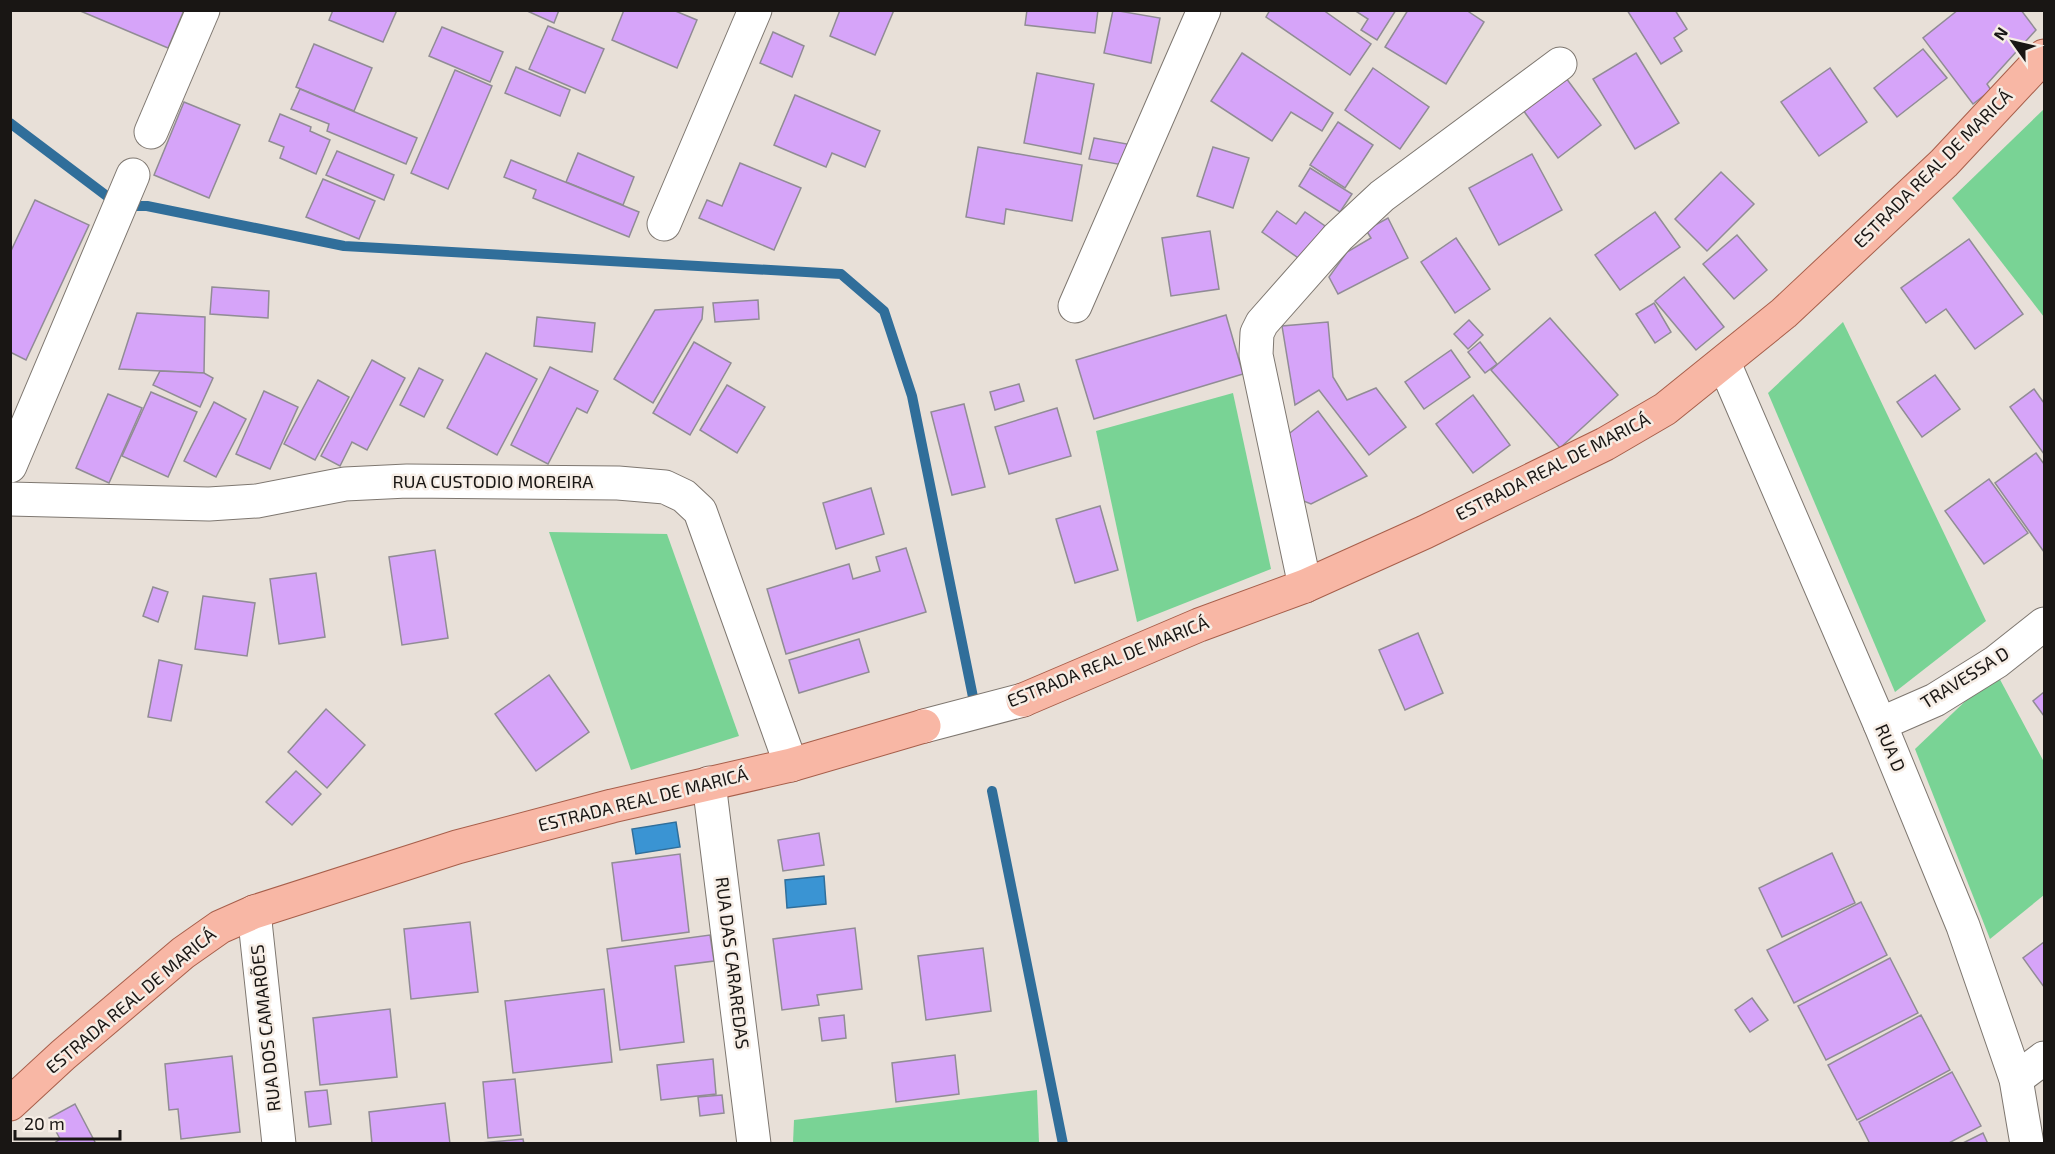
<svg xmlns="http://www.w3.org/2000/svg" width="2055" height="1154" viewBox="0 0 2055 1154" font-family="'Exo 2',sans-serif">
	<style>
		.green { fill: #79d395 }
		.water { fill: #3a94d3; stroke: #306e9a; stroke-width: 1.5 }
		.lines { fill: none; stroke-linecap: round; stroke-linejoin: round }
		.stream { stroke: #306e9a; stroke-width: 10 }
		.building { fill: #d6a4f9; stroke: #918c95; stroke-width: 1.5 }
		.minor-casing { stroke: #7e7770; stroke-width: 35 }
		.major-casing { stroke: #a75f4b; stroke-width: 35 }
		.minor { stroke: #fff; stroke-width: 33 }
		.major { stroke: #f8b7a5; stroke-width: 33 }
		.labels { text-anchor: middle; stroke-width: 5; stroke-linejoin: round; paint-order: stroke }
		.street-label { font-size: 18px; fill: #191614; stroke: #f6ede5 }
	</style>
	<rect width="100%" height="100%" fill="#e8e0d8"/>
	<g class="green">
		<polygon points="2044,109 2044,317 1952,198"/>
		<polygon points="1843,322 1986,621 1895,692 1768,393"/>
		<polygon points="1233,393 1271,569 1137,622 1096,431"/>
		<polygon points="549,532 667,534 739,736 631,770"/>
		<polygon points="1996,672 2044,762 2044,895 1990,939 1915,749"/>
		<polygon points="1037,1090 1039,1143 793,1143 794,1120"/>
	</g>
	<g class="water">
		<polygon points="676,822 680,847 636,854 632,829"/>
		<polygon points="824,876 826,904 787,908 785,880"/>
	</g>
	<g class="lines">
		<g class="stream">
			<polyline points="10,123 120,206 147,206 344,246 841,274 884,311 912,396 973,697"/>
			<polyline points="992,791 1063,1144"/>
		</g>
	</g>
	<g class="building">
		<polygon points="78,10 184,10 168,48"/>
		<polygon points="333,10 397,10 383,42 329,20"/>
		<polygon points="525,10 559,10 554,23"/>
		<polygon points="624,10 673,10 697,20 677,68 612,40"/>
		<polygon points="840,10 894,10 875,55 830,36"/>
		<polygon points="1027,10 1098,10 1095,33 1025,25"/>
		<polygon points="1113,10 1160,18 1151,63 1104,53"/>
		<polygon points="1270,10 1323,10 1371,44 1350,75 1266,17"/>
		<polygon points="1354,10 1396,10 1377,40 1361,30 1368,19"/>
		<polygon points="1408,10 1466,10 1484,22 1446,84 1385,47"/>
		<polygon points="1627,10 1675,10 1687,29 1674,38 1682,51 1661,64"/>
		<polygon points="1958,10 2021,10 2036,30 1987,84 1991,90 1973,104 1923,38"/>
		<polygon points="548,26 604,49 585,93 529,69"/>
		<polygon points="442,27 503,52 490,82 429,56"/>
		<polygon points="773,32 804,46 792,77 760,63"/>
		<polygon points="314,44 372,68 354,111 296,87"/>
		<polygon points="1923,49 1947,78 1897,117 1874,88"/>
		<polygon points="1242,53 1333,113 1322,131 1291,112 1272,141 1211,101"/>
		<polygon points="1636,53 1679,123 1635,149 1593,79"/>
		<polygon points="516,67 570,90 560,116 505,93"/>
		<polygon points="1373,68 1429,107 1400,149 1345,110"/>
		<polygon points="1830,68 1867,122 1819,156 1781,102"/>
		<polygon points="455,70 492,86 448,189 411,173"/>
		<polygon points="1037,73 1094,84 1081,154 1024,143"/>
		<polygon points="1566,78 1601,125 1558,158 1523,110"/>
		<polygon points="300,89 417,138 406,164 327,131 329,124 291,109"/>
		<polygon points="795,95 880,131 865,167 832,153 826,167 774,145"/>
		<polygon points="184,102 240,125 209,198 154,175"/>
		<polygon points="280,114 311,127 310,131 330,140 316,174 280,158 284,147 269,141"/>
		<polygon points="1338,122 1373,145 1345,188 1310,165"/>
		<polygon points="1094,138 1127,144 1123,165 1089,159"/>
		<polygon points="978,147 1082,165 1072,221 1006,209 1004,224 966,217"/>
		<polygon points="1213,147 1249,158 1233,208 1197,196"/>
		<polygon points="337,151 394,175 384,200 326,175"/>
		<polygon points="578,153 634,177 623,205 566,182"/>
		<polygon points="1532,154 1562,210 1499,245 1469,188"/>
		<polygon points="511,160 639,212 629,237 533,198 536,190 504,177"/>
		<polygon points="740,163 801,188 774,250 699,218 707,200 722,206"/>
		<polygon points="1310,168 1352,194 1340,212 1299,186"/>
		<polygon points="1721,172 1754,204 1707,251 1675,219"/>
		<polygon points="323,179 375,201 359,239 306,217"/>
		<polygon points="35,200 89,225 26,360 10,352 10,253"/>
		<polygon points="1277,211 1296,224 1305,212 1325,226 1301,260 1262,232"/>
		<polygon points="1655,212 1680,247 1620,290 1595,255"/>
		<polygon points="1388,218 1408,258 1338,294 1329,277 1347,252 1371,238 1366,230"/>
		<polygon points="1210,231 1219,289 1171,296 1162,238"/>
		<polygon points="1737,235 1767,270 1734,299 1703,264"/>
		<polygon points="1456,238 1490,289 1455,313 1421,262"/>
		<polygon points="1969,239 2023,314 1975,349 1946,309 1926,323 1901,288"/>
		<polygon points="1684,277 1724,327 1696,350 1655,301"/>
		<polygon points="212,287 269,291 268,318 210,314"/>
		<polygon points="758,300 759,319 715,322 713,303"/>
		<polygon points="1654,303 1671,332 1655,343 1636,314"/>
		<polygon points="703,307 702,319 653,403 614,379 655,310"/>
		<polygon points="137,313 205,317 204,373 119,369"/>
		<polygon points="1226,315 1243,374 1094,419 1076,360"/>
		<polygon points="537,317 595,323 592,352 534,346"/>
		<polygon points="1550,318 1618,395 1560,448 1491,370"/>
		<polygon points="1469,320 1483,335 1468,349 1454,334"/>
		<polygon points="1328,322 1333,377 1347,400 1376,388 1406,427 1369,455 1319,390 1295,405 1282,326"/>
		<polygon points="694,342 731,363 690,435 653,413"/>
		<polygon points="1480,342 1497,364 1485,373 1468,352"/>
		<polygon points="1451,350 1470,377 1424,409 1405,382"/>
		<polygon points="486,353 537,379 497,455 447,428"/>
		<polygon points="372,360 405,378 367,450 352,442 340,466 321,456"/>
		<polygon points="550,367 598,391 587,413 577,408 548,464 511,445"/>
		<polygon points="419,368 443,380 424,417 400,405"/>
		<polygon points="160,371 204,373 213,378 200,407 153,385"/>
		<polygon points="1935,375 1960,409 1922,437 1897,402"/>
		<polygon points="318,380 349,397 315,460 284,444"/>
		<polygon points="1019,384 1024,401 995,410 990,392"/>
		<polygon points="727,385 765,407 737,453 700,430"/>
		<polygon points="2034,389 2044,403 2044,454 2010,407"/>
		<polygon points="264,391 298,407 270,469 236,454"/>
		<polygon points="151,392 197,412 168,477 122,456"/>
		<polygon points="108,394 142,408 109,483 76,468"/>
		<polygon points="1473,395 1510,445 1473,473 1436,424"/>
		<polygon points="214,402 246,419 216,477 184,461"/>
		<polygon points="964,404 985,487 952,495 931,412"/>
		<polygon points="1057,408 1071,456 1009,474 995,427"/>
		<polygon points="1318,411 1367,476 1311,504 1296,498 1286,436"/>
		<polygon points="2036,453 2044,464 2044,552 1995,483"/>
		<polygon points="1989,479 2028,533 1984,564 1945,511"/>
		<polygon points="871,488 884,534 836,549 823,503"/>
		<polygon points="1100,506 1118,570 1075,583 1056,519"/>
		<polygon points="906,548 926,612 786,654 767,589 849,564 853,579 880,571 876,557"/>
		<polygon points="435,550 448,638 402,645 389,557"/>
		<polygon points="316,573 325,637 279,644 270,579"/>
		<polygon points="153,587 168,592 158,622 143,616"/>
		<polygon points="203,596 255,603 247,656 195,649"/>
		<polygon points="1418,633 1443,693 1405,710 1379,650"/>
		<polygon points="859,639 869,672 799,693 789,660"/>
		<polygon points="159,660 182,665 171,721 148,717"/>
		<polygon points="549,675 589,732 536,771 495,714"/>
		<polygon points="2044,692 2044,716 2033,701"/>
		<polygon points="326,709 365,745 327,788 288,752"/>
		<polygon points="296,771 321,794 292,825 266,802"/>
		<polygon points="819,833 824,865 783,871 778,840"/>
		<polygon points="1832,853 1855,903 1782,937 1759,888"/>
		<polygon points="680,854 689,932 622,941 612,863"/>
		<polygon points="1861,902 1887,955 1794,1003 1767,950"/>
		<polygon points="470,922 478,992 411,999 404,929"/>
		<polygon points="855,928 862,989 817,995 819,1005 782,1010 773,939"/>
		<polygon points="710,935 714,961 675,966 684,1042 620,1050 607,949"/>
		<polygon points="2044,942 2044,987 2023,958"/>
		<polygon points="983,948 991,1011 926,1020 918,956"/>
		<polygon points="1890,958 1918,1013 1826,1060 1798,1006"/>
		<polygon points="604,989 612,1062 513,1073 505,1001"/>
		<polygon points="1752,998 1768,1020 1750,1032 1735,1010"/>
		<polygon points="390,1009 397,1077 320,1085 313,1018"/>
		<polygon points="844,1015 846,1038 822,1041 819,1018"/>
		<polygon points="1921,1015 1950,1070 1857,1120 1828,1065"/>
		<polygon points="955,1055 959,1094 896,1102 892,1063"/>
		<polygon points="232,1056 240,1132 181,1139 178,1109 169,1110 165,1064"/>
		<polygon points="713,1059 716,1094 661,1100 657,1065"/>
		<polygon points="1952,1072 1981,1126 1947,1144 1870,1144 1859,1122"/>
		<polygon points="515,1079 521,1135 488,1138 483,1082"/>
		<polygon points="327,1090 331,1124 309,1127 305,1092"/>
		<polygon points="722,1095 724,1113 700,1116 698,1097"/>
		<polygon points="445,1103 450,1144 372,1144 369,1112"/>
		<polygon points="75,1104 96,1144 53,1144 60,1139 49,1118"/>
		<polygon points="1983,1133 1988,1144 1961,1144"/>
		<polygon points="523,1139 524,1144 481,1144 481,1143"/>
	</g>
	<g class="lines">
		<g class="minor-casing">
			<g id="minor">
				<polyline points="151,132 203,10"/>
				<polyline points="664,224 755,10"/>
				<polyline points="1075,306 1204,10"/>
				<polyline points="1724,363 1880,724 1963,926 2016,1079 2027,1144"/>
				<polyline points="10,466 133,175"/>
				<polyline points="10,499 209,504 257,501 345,484 407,481 618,483 665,487 684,496 700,511 791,765"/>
				<polyline points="1305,586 1256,355 1257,333 1262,323 1338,237 1382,196 1560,64"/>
				<polyline points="1880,724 1935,700 1996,662 2044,624"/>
				<polyline points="924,726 1023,700"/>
				<polyline points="709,783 754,1144"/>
				<polyline points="254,912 279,1144"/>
				<polyline points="2016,1079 2044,1058"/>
			</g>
		</g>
		<g class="major-casing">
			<g id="major">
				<polyline points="1023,700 1199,625 1305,586 1425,532 1605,444 1665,409 1784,313 1944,163 2044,56"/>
				<polyline points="10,1104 63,1055 183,953 220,927 254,912 457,847 612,806 791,765 924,726"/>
			</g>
		</g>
		<use href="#minor" class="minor"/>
		<use href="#major" class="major"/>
	</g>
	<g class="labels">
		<g class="street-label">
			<text transform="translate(1933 169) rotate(-45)" y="6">ESTRADA REAL DE MARICÁ</text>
			<text transform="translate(1553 467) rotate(-27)" y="6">ESTRADA REAL DE MARICÁ</text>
			<text x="493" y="488">RUA CUSTODIO MOREIRA</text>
			<text transform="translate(1108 662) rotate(-22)" y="6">ESTRADA REAL DE MARICÁ</text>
			<text transform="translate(1965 678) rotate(-32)" y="6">TRAVESSA D</text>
			<text transform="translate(1890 748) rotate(67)" y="6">RUA D</text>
			<text transform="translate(643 800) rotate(-14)" y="6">ESTRADA REAL DE MARICÁ</text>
			<text transform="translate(732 963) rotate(83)" y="6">RUA DAS CARAREDAS</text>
			<text transform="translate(131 1001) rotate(-40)" y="6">ESTRADA REAL DE MARICÁ</text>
			<text transform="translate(266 1028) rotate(-96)" y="6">RUA DOS CAMARÕES</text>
		</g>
	</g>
	<rect width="2055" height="1154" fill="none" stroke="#191614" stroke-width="24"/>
	<g transform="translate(2013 42) rotate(304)" stroke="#f6ede5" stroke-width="4.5" paint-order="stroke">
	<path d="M0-4.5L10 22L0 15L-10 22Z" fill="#191614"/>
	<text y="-9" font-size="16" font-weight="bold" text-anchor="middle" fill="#191614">N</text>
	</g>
	<path d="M15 1130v9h105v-9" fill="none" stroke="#191614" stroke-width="3"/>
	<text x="24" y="1130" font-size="18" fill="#191614" stroke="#f6ede5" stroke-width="4.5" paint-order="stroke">20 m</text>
</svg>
